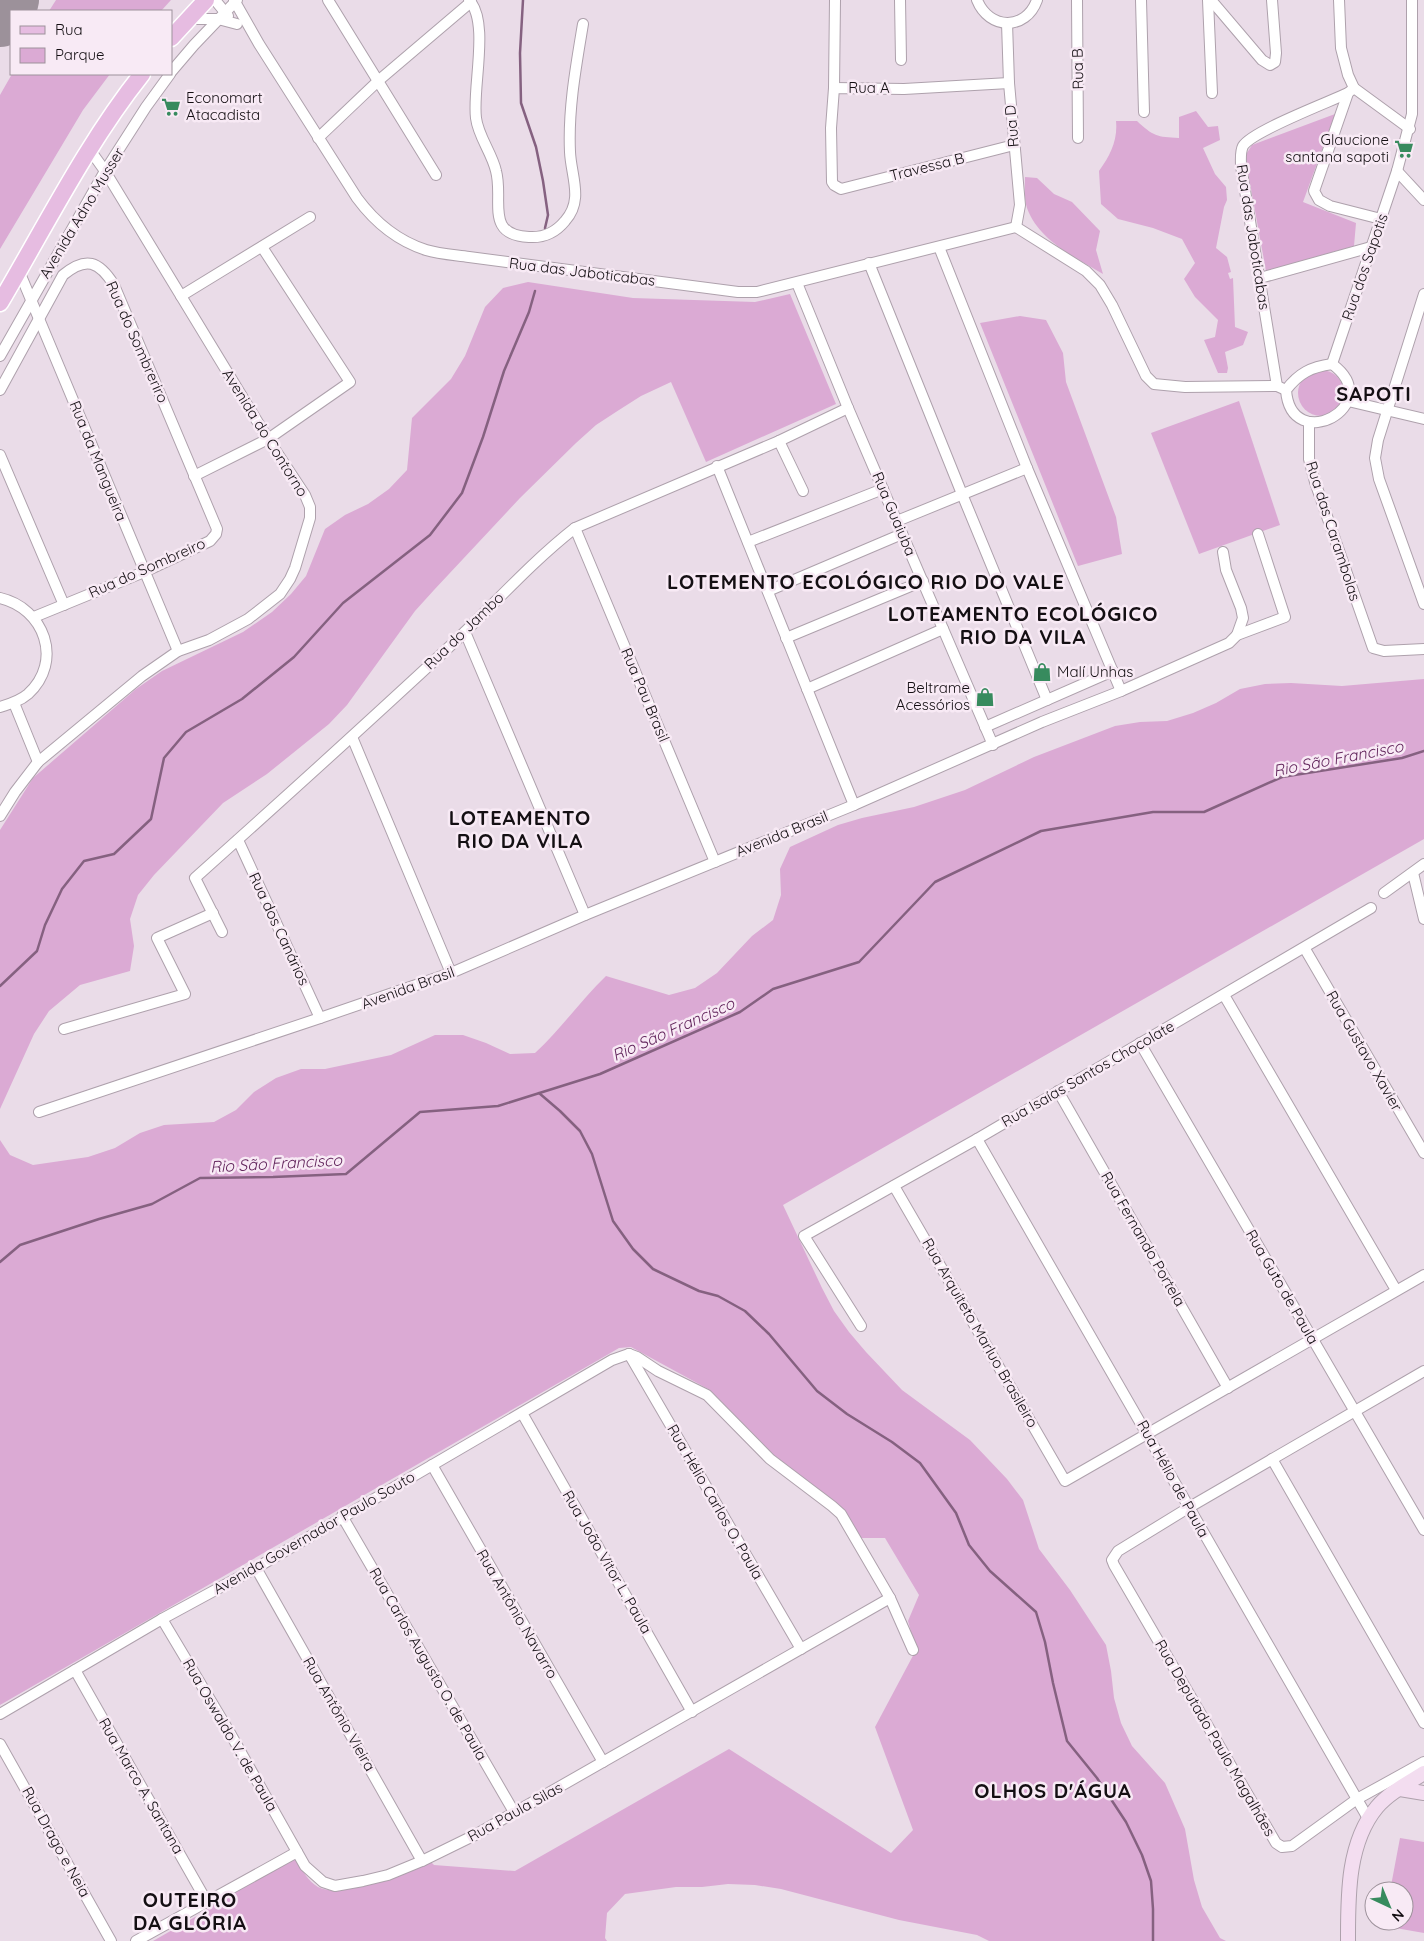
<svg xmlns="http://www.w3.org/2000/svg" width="1424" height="1941" viewBox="0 0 1424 1941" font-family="Quicksand,sans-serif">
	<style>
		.green { fill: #dbaad4 }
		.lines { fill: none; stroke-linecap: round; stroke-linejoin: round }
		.stream { stroke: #856180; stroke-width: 2.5 }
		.taxiway { stroke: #9c919a; stroke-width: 24 }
		.runway { stroke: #9c919a; stroke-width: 58 }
		.street-casing { stroke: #aea1ac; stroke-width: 12 }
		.secondary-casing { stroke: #aea1ac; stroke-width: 16 }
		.primary-casing { stroke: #fff; stroke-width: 19 }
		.street { stroke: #fff; stroke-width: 10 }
		.secondary { stroke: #f3ddf0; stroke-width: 14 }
		.primary { stroke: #e6bce1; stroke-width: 16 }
		.labels { text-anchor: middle; stroke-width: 5; stroke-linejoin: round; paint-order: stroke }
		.street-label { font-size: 15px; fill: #140f13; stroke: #f8eaf5 }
		.poi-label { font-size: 15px; fill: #140f13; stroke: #f8eaf5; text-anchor: start }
		.water-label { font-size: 16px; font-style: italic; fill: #62255c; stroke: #f8eaf5 }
		.district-label { font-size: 20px; font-weight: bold; letter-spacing: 1px; fill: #140f13; stroke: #f8eaf5 }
	</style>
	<rect width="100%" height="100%" fill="#eadce8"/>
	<g class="green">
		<polygon points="56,0 171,0 161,11 49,11"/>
		<polygon points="12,74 110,74 83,110 0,249 0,95"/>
		<path d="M1196,111L1208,127L1218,126L1220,140L1203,148L1215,174L1226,187L1227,200L1224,207L1216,248L1227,257L1231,272L1228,273L1230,279L1233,278L1235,327L1248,332L1243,345L1225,352L1228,368L1227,373H1218L1204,340L1215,337L1218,320L1195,297L1184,279L1195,263L1182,239L1153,228L1118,219L1101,204L1099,171C1110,156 1118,140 1116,121H1137C1153,136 1157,137 1179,138V117Z"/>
		<polygon points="1335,114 1303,202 1356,223 1354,246 1266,271 1245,156 1252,145"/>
		<path d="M1025,177L1037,178L1054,194L1072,202L1100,231L1096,250L1103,274C1075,257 1039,241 1027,208C1024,199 1025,186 1025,177Z"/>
		<polygon points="528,282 633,298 755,302 790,294 836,404 706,462 671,382 641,396 619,410 596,425 576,443 520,498 434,590 415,611 347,705 329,724 267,774 223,803 154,875 138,895 130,919 134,946 130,971 80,985 49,1011 34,1034 0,1109 0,830 33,778 136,689 162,671 243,632 272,612 291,594 306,576 325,529 345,515 368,504 389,489 407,470 412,418 451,379 465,356 485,307 503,288"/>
		<polygon points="1020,316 1046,320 1063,353 1066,382 1116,517 1122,554 1078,566 980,323"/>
		<circle cx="1321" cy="393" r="23"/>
		<polygon points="1239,401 1280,525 1199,554 1151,433"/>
		<path d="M1424,679V839L783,1205L822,1288L834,1311L849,1332L866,1352L902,1390L970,1440L1007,1479L1023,1500L1039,1549L1070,1590L1106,1645L1111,1671L1114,1698L1121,1723L1132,1746L1165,1783L1185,1829L1194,1880L1202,1907L1220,1938L1226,1941H989L977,1935L899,1920L781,1889L755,1885L728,1884L702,1887H676L625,1894L607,1913L605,1938L607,1941H153L202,1913L205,1907L292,1858L296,1860C302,1870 308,1881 318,1887C343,1900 406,1872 430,1861L434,1865L515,1871L729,1749L891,1853L913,1830L875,1727L916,1650L908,1621L919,1595L885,1538H860L838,1504L775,1456L710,1390L631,1347L619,1348L607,1355L0,1705V1140L10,1155L33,1165L88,1157L115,1148L140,1133L164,1125L214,1122L236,1110L254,1092L276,1078L301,1069H325L391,1055L435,1035H463L486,1043L510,1054L535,1053C561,1029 581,1000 606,976L669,995L695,988L717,973L752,936L773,920L781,895L780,869L790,847L838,825L862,818L914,807L965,790L1034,757L1115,726L1140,722L1167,721L1193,713L1216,703L1240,689L1265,684L1291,683L1342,686Z"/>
		<polygon points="1400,1838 1424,1842 1424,1933 1384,1926 1384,1921 1404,1921 1404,1891 1390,1891"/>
	</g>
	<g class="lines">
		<g class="stream">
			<polyline points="523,0 520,53 521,103 536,147 543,181 548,215 545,228"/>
			<polyline points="0,986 37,951 45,925 62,889 84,861 114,854 151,819 164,758 186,732 242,699 294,657 343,603 430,535 462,493 483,437 504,371 529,312 535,291"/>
			<polyline points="539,1093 560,1111 580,1131 592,1154 613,1221 633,1249 653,1269 699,1291 718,1296 745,1311 769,1334 817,1391 847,1414 892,1442 920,1463 956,1513 969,1545 990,1571 1036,1612 1045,1642 1053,1683 1067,1741 1097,1778 1126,1822 1142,1855 1151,1881 1153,1909 1153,1941"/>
			<polyline points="0,1262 20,1245 99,1219 152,1204 200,1178 273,1177 346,1174 420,1112 498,1106 600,1074 740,1012 773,989 859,962 935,882 1041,831 1153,812 1204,812 1282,777 1402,758 1424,751"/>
		</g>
		<polyline class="taxiway" points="0,12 7,4"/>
		<polyline class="runway" points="0,18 10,0"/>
		<g class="street-casing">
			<g id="street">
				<polyline points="215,0 228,16"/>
				<path d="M234,0L259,44L357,198C374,221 398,241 426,250C439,254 455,255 469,257L738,292H757L1016,227"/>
				<polyline points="328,0 436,175"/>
				<path d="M469,0C490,22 472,88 476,118C478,136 492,153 496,171C504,200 484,235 529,237C544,238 556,232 565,221C584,200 571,176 570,152C568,109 576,66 583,24"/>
				<polyline points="900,0 901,60"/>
				<path d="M977,0C989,30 1026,31 1037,0"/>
				<polyline points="1077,0 1078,138"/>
				<polyline points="1141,0 1144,112"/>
				<polyline points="1208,0 1212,93"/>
				<polyline points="1211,0 1262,60 1270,65 1275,62 1276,53 1272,0"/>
				<polyline points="1339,0 1341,48 1348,75 1354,88 1410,129"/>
				<polyline points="188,19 218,19 237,24"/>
				<polyline points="1007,23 1009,83 1020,205 1016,227"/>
				<polyline points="171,72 194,45 237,0"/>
				<polyline points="1009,83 904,89 834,88 831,128 832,182 834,185 841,189 1014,145"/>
				<polyline points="834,88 835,0"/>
				<polyline points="1354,88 1348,93 1314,191 1319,200 1330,206 1381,219"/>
				<polyline points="318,138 378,81 471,2"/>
				<polyline points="1397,171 1424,200"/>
				<polyline points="1016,227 1086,271 1100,285 1112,305 1146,376 1154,384 1185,387 1277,386 1286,390"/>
				<polyline points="939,247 1027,468 1121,691"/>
				<polyline points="869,263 962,494 1047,700"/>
				<polyline points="19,271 178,651"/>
				<polyline points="1260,278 1371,247"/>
				<polyline points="797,283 848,408 993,745"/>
				<polyline points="1424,294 1378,440 1375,458 1379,479 1424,604"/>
				<polyline points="181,296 310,217"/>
				<polyline points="0,356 105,171 146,107 170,74"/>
				<polyline points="1332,364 1397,171 1412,114 1412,0"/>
				<path d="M1332,364C1388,405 1291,457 1286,390C1299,373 1311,367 1332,364Z"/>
				<path d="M1277,386L1241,166C1241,159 1240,152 1243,146C1252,131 1329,102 1348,93"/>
				<path d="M0,390L63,275C86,256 99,261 114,285L217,529L216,534L210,541L144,572L34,617"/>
				<polyline points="1348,401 1424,419"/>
				<polyline points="1309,422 1309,459 1315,482 1373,648 1384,651 1424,649"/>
				<polyline points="779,441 803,491"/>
				<polyline points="0,455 64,605"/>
				<polyline points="717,466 854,805"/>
				<polyline points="194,476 268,439 350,382 262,247"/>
				<polyline points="897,521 1027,468"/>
				<polyline points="575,528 715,862"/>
				<polyline points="748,542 883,489"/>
				<polyline points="1223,552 1226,570 1241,608 1243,618 1237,635"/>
				<polyline points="768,591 902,534"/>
				<path d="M0,598C44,608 64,661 28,694C20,701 10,704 0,707"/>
				<polyline points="465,632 585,915"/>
				<polyline points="786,638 923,581"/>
				<polyline points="807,689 943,629"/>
				<polyline points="14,703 38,762"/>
				<polyline points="985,727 1113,671"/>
				<polyline points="352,737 451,973"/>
				<polyline points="0,816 15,792 38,762 142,676 178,651 209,640 248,619 280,594 290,579 295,568 310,518 310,507 305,495 268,439 105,171 90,150"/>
				<polyline points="238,840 320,1018"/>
				<polyline points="1413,873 1424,919"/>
				<polyline points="1384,893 1424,864"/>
				<path d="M222,932L195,878C280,802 365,725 448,648C491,608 529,564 575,528L779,441L848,408"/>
				<polyline points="1305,949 1424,1153"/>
				<polyline points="1224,995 1396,1290"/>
				<polyline points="64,1029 185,994 157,938 213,913"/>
				<polyline points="1140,1043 1424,1530"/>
				<polyline points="1058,1091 1228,1388"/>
				<polyline points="39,1112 320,1018 451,973 585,915 854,805 1042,722 1121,691 1229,643 1237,635 1285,617 1258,534"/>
				<polyline points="977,1139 1369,1820"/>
				<polyline points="894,1186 1065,1481 1424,1275"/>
				<polyline points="861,1326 804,1236 977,1139 1371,908"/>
				<polyline points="629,1354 637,1357 658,1371 707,1395 770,1459 832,1506 841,1514 890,1598 913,1650"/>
				<polyline points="629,1354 801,1649"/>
				<polyline points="1424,1371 1188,1508 1118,1551 1112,1560 1114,1565 1276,1843 1282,1847 1292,1846 1357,1799 1424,1762"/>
				<polyline points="522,1413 692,1712"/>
				<polyline points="1272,1459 1424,1723"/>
				<polyline points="432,1465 603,1762"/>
				<polyline points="342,1516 514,1812"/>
				<polyline points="256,1568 422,1861"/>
				<polyline points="162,1619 230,1733 305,1866 323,1882 335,1886 363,1881 388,1875 422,1861 475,1835 890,1598"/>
				<polyline points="75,1670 207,1902"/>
				<polyline points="0,1714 162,1619 256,1568 612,1360 629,1354"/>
				<polyline points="0,1744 111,1941"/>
				<polyline points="136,1941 297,1852"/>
			</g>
		</g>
		<g class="secondary-casing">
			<g id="secondary">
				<polyline points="1400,1789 1424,1793"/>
				<path d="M1348,1941C1348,1897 1347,1843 1377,1807C1389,1793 1408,1783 1424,1773"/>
			</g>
		</g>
		<g class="primary-casing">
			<g id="primary">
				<polyline points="171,38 206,0"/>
				<path d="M0,303C45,227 87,143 142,74"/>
			</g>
		</g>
		<use href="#street" class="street"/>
		<use href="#secondary" class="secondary"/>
		<use href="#primary" class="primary"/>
	</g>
	<defs>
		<g id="supermarket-bare" transform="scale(1.5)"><path d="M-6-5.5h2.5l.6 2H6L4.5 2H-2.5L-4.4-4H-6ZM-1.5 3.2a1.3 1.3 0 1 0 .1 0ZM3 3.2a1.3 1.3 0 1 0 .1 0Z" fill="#378b5e" stroke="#f8eaf5" stroke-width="2.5" paint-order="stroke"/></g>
		<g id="shop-bare" transform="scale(1.5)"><path d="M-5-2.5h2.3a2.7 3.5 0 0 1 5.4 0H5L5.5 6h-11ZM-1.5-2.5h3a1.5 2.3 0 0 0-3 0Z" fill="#378b5e" stroke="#f8eaf5" stroke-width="2.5" paint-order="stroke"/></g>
	</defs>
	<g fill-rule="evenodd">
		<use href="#supermarket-bare" x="171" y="107"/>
		<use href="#supermarket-bare" x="1404" y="149"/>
		<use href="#shop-bare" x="1042" y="672"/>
		<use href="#shop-bare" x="985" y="697"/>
	</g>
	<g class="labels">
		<g class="street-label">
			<text transform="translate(1078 69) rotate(-91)" y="5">Rua B</text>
			<text x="869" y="93">Rua A</text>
			<text transform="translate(1012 126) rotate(-95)" y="5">Rua D</text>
			<text transform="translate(927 167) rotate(-14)" y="5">Travessa B</text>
			<text transform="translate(82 213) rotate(-59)" y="5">Avenida Adno Musser</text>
			<text transform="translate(1253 237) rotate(81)" y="5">Rua das Jaboticabas</text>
			<text transform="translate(1365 267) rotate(-71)" y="5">Rua dos Sapotis</text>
			<text transform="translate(582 272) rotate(7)" y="5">Rua das Jaboticabas</text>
			<text transform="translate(137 342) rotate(66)" y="5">Rua do Sombreriro</text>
			<text transform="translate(265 433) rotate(58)" y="5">Avenida do Contorno</text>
			<text transform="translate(98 461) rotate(68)" y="5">Rua da Mangueira</text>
			<text transform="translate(894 514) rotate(67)" y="5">Rua Guaiuba</text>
			<text transform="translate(1333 531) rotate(72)" y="5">Rua das Carambolas</text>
			<text transform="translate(147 568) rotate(-24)" y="5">Rua do Sombreiro</text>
			<text transform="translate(464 631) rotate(-44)" y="5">Rua do Jambo</text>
			<text transform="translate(645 695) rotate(67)" y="5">Rua Pau Brasil</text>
			<text transform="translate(782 834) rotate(-22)" y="5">Avenida Brasil</text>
			<text transform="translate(279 929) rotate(65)" y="5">Rua dos Canários</text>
			<text transform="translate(408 988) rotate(-20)" y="5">Avenida Brasil</text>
			<text transform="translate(1364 1051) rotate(60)" y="5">Rua Gustavo Xavier</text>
			<text transform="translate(1088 1074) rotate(-30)" y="5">Rua Isaías Santos Chocolate</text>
			<text transform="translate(1143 1239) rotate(60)" y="5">Rua Fernando Portela</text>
			<text transform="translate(1282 1287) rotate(60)" y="5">Rua Guto de Paula</text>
			<text transform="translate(980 1333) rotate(60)" y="5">Rua Arquiteto Marluo Brasileiro</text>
			<text transform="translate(1173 1479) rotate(61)" y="5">Rua Hélio de Paula</text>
			<text transform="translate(715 1502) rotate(60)" y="5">Rua Hélio Carlos O. Paula</text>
			<text transform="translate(314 1533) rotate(-30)" y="5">Avenida Governador Paulo Souto</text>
			<text transform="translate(607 1562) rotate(60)" y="5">Rua João Vitor L. Paula</text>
			<text transform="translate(517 1614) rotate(60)" y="5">Rua Antônio Navarro</text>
			<text transform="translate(428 1664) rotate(60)" y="5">Rua Carlos Augusto O. de Paula</text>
			<text transform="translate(339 1714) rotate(60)" y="5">Rua Antônio Vieira</text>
			<text transform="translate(230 1735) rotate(60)" y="5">Rua Oswaldo V. de Paula</text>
			<text transform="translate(1215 1738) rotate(60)" y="5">Rua Deputado Paulo Magalhães</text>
			<text transform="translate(141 1786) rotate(60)" y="5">Rua Marco A. Santana</text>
			<text transform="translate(515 1812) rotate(-29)" y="5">Rua Paula Silas</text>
			<text transform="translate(56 1842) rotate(61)" y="5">Rua Drago e Neia</text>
		</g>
		<g class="poi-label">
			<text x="186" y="103">Economart<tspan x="186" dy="17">Atacadista</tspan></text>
			<text x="1389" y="145" text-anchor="end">Glaucione<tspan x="1389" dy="17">santana sapoti</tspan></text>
			<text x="1057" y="677">Malí Unhas</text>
			<text x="970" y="693" text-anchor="end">Beltrame<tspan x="970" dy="17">Acessórios</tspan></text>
		</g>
		<g class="water-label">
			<text transform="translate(1338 758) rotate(-11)" y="6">Rio São Francisco</text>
			<text transform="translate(673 1029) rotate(-24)" y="6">Rio São Francisco</text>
			<text transform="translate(276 1163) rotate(-3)" y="6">Rio São Francisco</text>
		</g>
		<g class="district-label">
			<text x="1374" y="401">SAPOTI</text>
			<text x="866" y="589">LOTEMENTO ECOLÓGICO RIO DO VALE</text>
			<text x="1023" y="621">LOTEAMENTO ECOLÓGICO<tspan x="1023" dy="23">RIO DA VILA</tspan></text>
			<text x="520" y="825">LOTEAMENTO<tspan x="520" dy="23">RIO DA VILA</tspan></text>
			<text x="1053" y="1798">OLHOS D'ÁGUA</text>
			<text x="190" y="1907">OUTEIRO<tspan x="190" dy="23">DA GLÓRIA</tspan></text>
		</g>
	</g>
	<rect x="10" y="10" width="162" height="65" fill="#f8eaf5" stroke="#9d929b"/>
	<rect x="20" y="26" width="25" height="8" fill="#e6bce1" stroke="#9d929b"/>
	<text x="55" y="35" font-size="15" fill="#140f13">Rua</text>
	<rect x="20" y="48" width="25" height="15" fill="#dbaad4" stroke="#9d929b"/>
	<text x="55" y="60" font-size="15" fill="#140f13">Parque</text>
	<g transform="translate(1389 1906) rotate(136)"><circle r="24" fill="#f8eaf5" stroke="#9d929b"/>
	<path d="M0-4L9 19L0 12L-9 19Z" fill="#378b5e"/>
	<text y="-8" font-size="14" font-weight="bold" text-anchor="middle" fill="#140f13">N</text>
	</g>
</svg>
